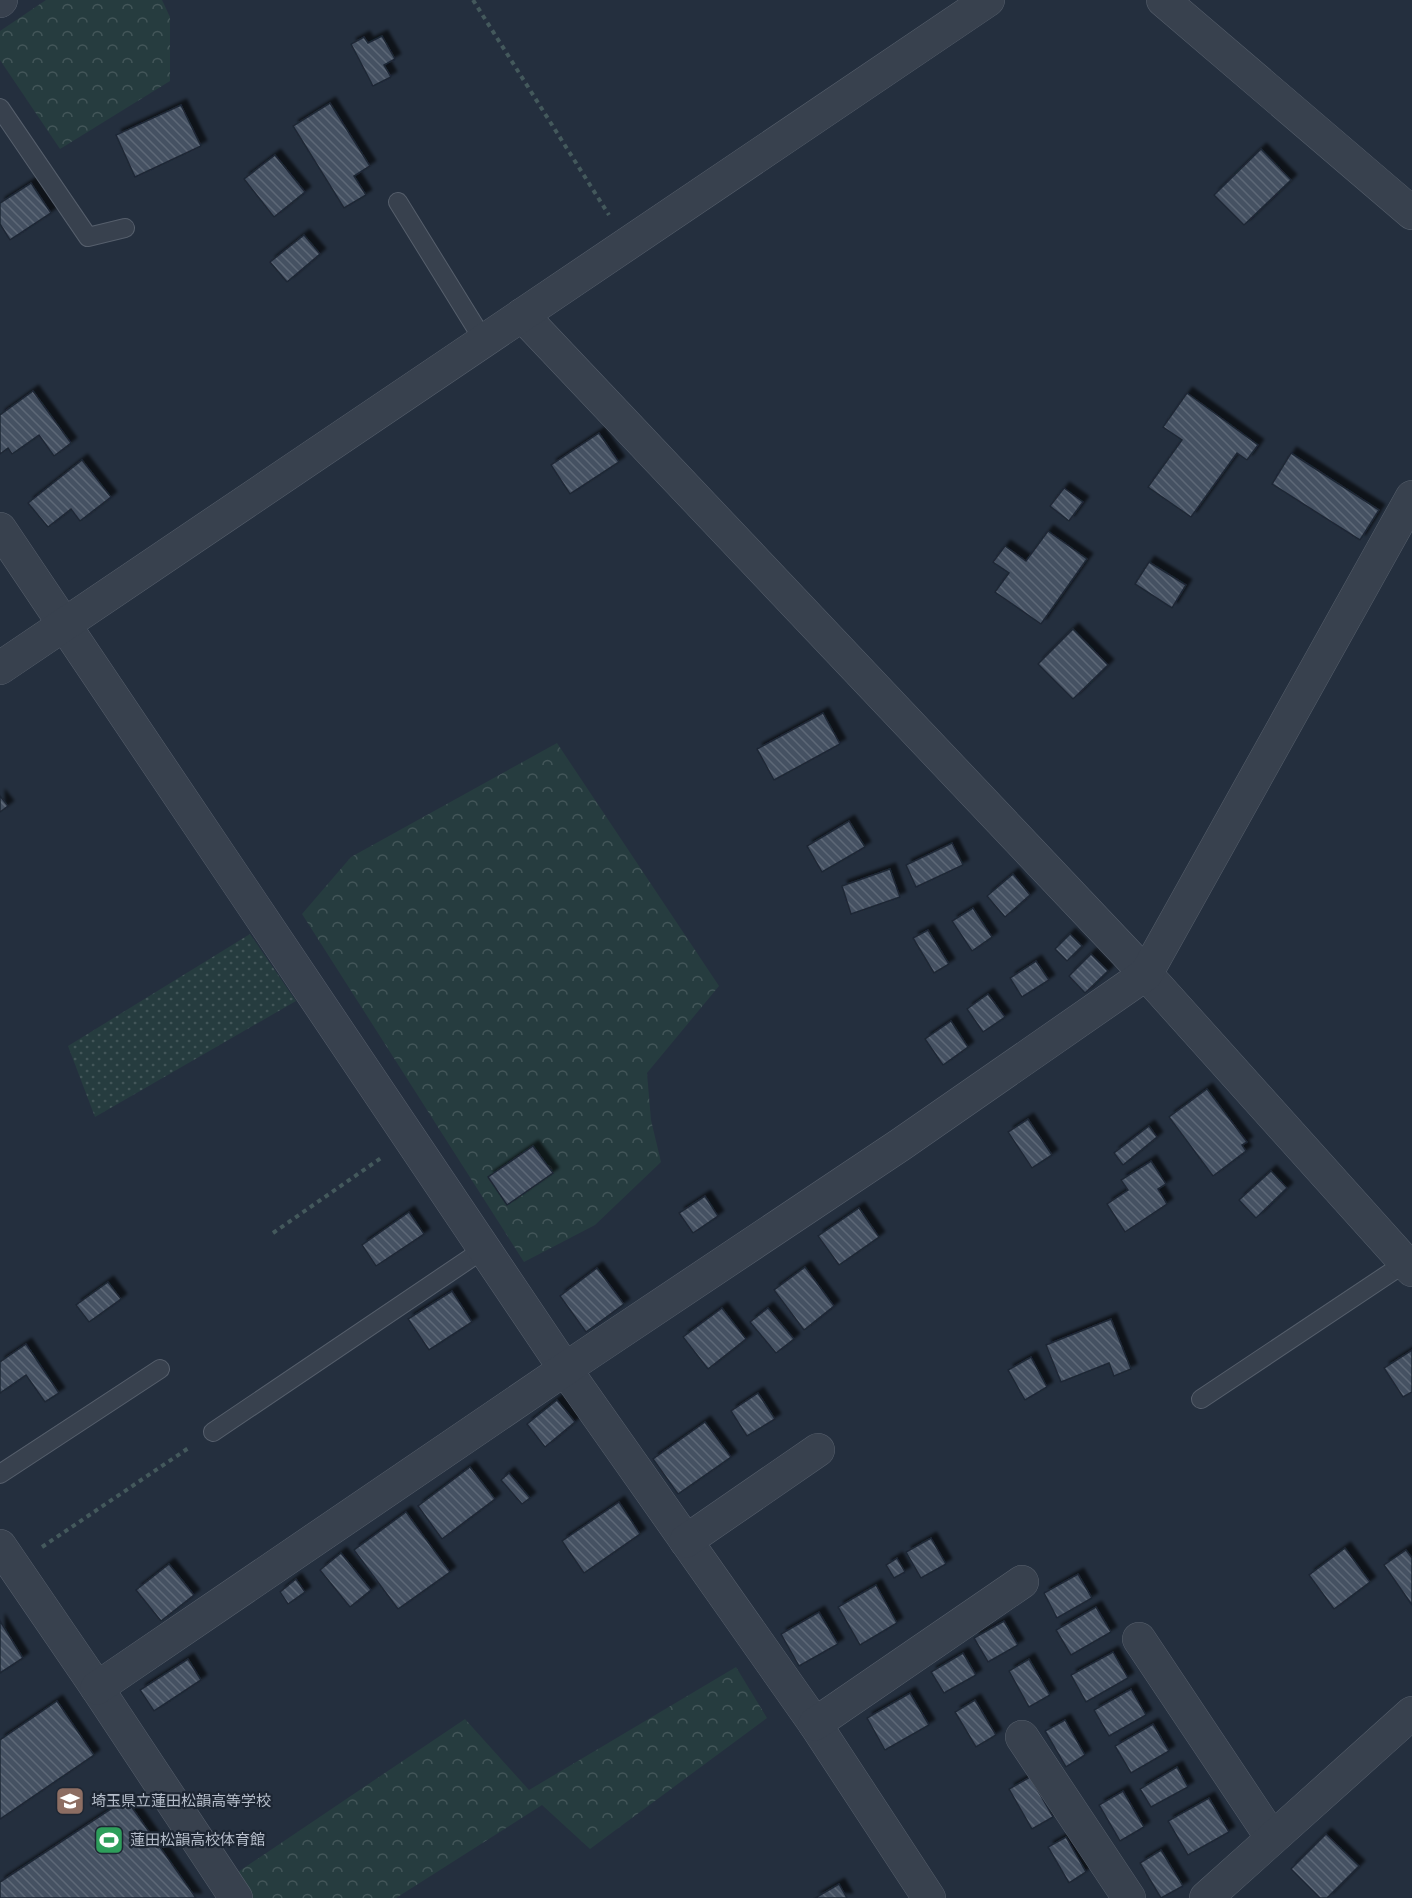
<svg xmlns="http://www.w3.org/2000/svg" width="1412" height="1898" viewBox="0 0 1412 1898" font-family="'Titillium Web','Noto Sans JP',sans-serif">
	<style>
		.grass { fill: url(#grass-dots) }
		.forest { fill: url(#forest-crowns) }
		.building { fill: url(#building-back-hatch); stroke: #1f2835; stroke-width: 1.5; filter: url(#shadow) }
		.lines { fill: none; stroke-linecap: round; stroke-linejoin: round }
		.service-casing { stroke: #565f6c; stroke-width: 20 }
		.minor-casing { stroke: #565f6c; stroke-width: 34 }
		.tertiary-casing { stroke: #565f6c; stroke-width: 34 }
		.path { stroke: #44595c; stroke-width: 4; stroke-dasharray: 4.5 4.5; stroke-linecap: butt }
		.service { stroke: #38414e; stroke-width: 18 }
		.minor { stroke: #38414e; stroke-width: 33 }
		.tertiary { stroke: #38414e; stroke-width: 33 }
		.labels { text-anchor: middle; stroke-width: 4.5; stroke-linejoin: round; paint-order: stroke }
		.poi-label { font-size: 15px; fill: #b4bcc9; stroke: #1d2633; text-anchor: start }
	</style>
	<defs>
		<pattern id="grass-dots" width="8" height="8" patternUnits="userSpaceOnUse" patternTransform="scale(1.5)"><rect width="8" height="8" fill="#263c3f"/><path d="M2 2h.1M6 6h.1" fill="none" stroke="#435659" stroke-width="1.8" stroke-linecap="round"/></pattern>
		<pattern id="forest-crowns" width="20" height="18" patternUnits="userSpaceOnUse" patternTransform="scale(1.5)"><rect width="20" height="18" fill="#263c3f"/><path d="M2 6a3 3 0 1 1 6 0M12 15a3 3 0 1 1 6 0" fill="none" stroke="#435659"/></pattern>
		<pattern id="building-back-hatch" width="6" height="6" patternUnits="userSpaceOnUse" patternTransform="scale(1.5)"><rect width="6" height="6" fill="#455162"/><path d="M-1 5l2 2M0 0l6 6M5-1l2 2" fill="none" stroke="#5d6877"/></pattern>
		<filter id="shadow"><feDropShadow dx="5.5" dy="-5.5" stdDeviation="1.5" flood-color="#0009"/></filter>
	</defs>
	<rect width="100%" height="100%" fill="#242f3e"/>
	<polygon class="grass" points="250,934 296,1001 95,1117 68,1046"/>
	<g class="forest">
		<polygon points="46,0 162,0 170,17 170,81 60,149 0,60 0,31"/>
		<polygon points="557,743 719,986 647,1073 651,1120 661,1162 595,1225 524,1262 302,914 351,857"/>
		<polygon points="736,1667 767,1718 590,1849 542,1805 396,1898 251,1898 235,1874 465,1719 529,1790"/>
	</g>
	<g class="building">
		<polygon points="382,36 395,59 384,65 391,77 373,86 351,44 364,37 368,43"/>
		<polygon points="330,103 370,166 354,176 366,195 344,208 293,126"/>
		<polygon points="181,105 201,146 135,177 116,135"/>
		<polygon points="1261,149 1291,180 1244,225 1214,195"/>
		<polygon points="275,155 305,192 274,217 244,179"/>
		<polygon points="31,183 51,213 10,240 0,224 0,203"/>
		<polygon points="304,235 320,254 287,282 270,262"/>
		<polygon points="33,391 71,443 54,456 39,435 12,454 8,448 0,454 0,415"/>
		<polygon points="1187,393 1258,445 1247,460 1237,453 1191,517 1148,487 1182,440 1163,427"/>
		<polygon points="599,433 619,462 570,494 551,465"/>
		<polygon points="1291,453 1379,510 1360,540 1272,484"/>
		<polygon points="82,460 111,497 80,521 71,509 48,527 28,503"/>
		<polygon points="1064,488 1083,502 1069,521 1050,506"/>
		<polygon points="1048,531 1087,559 1041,624 995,592 1009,573 993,562 1005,546 1026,561"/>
		<polygon points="1149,562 1186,585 1172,608 1135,584"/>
		<polygon points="1073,629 1108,665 1073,699 1038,664"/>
		<polygon points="823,713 840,744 774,780 757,749"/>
		<polygon points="0,796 8,806 0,812"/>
		<polygon points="849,821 865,847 822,872 807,846"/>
		<polygon points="952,843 963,865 916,887 906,865"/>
		<polygon points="890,869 900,897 851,914 842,886"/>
		<polygon points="1013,874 1030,895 1005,917 987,896"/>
		<polygon points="973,908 992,937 972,951 952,921"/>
		<polygon points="928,930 949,964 934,973 913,938"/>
		<polygon points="1070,934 1082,946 1067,961 1055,949"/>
		<polygon points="1091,954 1108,971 1085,993 1069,976"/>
		<polygon points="1036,961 1049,980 1022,997 1010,978"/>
		<polygon points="988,994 1005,1017 983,1032 967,1009"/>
		<polygon points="951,1021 968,1047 943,1065 925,1039"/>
		<polygon points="1207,1089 1247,1142 1242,1145 1246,1151 1213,1176 1169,1117"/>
		<polygon points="1028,1119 1052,1155 1032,1168 1008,1132"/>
		<polygon points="1149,1126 1157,1137 1123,1165 1114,1153"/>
		<polygon points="533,1146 553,1173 507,1205 488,1177"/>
		<polygon points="1151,1161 1166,1184 1158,1189 1167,1204 1125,1232 1107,1204 1128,1190 1121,1180"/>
		<polygon points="1271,1171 1287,1188 1256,1218 1239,1200"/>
		<polygon points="705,1196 718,1216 693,1233 679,1213"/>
		<polygon points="859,1208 879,1237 839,1265 818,1236"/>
		<polygon points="409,1212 424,1234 376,1266 362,1245"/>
		<polygon points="805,1267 834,1306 804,1330 774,1290"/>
		<polygon points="597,1268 624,1304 586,1332 560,1296"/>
		<polygon points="108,1282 121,1299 89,1322 76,1305"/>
		<polygon points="452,1291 472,1322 429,1350 408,1319"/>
		<polygon points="722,1308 746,1339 708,1369 683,1337"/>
		<polygon points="768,1308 794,1339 776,1353 750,1322"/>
		<polygon points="1111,1319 1131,1369 1114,1376 1109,1363 1061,1382 1046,1345"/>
		<polygon points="26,1344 59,1393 45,1402 26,1375 0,1393 0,1362"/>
		<polygon points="1412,1350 1412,1392 1403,1397 1384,1368"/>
		<polygon points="1031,1357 1047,1387 1025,1400 1008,1370"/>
		<polygon points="758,1393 775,1419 747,1436 731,1411"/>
		<polygon points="557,1400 575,1422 545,1447 527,1424"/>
		<polygon points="705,1422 731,1457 678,1494 653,1459"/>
		<polygon points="470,1467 495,1499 442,1539 418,1506"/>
		<polygon points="509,1473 530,1498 522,1504 501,1480"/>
		<polygon points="619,1502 640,1534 584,1573 562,1541"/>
		<polygon points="406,1512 450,1572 398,1609 354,1550"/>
		<polygon points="931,1538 946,1564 921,1578 906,1552"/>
		<polygon points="1345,1548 1370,1582 1334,1609 1309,1575"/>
		<polygon points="1406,1550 1412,1558 1412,1605 1384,1565"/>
		<polygon points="341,1553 371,1590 350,1607 320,1570"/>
		<polygon points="897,1558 905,1572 894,1578 886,1565"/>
		<polygon points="169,1564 194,1595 161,1621 136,1590"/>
		<polygon points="1078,1574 1092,1598 1057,1618 1044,1593"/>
		<polygon points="296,1579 305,1592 288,1604 280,1592"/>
		<polygon points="876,1585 897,1623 860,1645 838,1607"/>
		<polygon points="1096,1607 1111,1632 1071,1655 1056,1630"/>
		<polygon points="819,1612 838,1644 799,1666 781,1634"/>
		<polygon points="0,1621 23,1658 0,1673"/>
		<polygon points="1004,1621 1018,1645 988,1662 974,1638"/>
		<polygon points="1113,1652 1128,1678 1086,1702 1071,1675"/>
		<polygon points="963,1653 976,1675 944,1693 931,1672"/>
		<polygon points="188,1659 201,1680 154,1711 140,1690"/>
		<polygon points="1029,1659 1050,1695 1029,1707 1009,1671"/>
		<polygon points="1131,1689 1146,1715 1109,1736 1094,1710"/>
		<polygon points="910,1693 929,1725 885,1750 867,1718"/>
		<polygon points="975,1700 996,1735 976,1747 955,1712"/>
		<polygon points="57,1701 94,1755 0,1819 0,1740"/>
		<polygon points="1065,1720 1085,1755 1066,1767 1045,1731"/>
		<polygon points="1153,1724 1169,1751 1131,1773 1115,1746"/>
		<polygon points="1177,1767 1188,1787 1151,1807 1140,1789"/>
		<polygon points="1030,1777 1053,1817 1032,1829 1009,1789"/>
		<polygon points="1123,1791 1144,1827 1120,1841 1099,1805"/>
		<polygon points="1209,1798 1229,1832 1188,1855 1168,1821"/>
		<polygon points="126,1799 196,1898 0,1898 0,1882"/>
		<polygon points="1326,1834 1359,1866 1327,1898 1320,1898 1291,1869"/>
		<polygon points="1066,1837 1086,1872 1069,1883 1048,1847"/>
		<polygon points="1161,1850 1183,1886 1161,1898 1140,1863"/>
		<polygon points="839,1884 847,1898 815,1898"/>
	</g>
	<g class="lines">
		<g class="service-casing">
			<g id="service">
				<polyline points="0,108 88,237 125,228"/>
				<polyline points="398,202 484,341"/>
				<polyline points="1201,1399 1405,1263"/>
				<polyline points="213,1432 484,1249"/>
				<polyline points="0,1474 160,1369"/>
			</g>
		</g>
		<g class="minor-casing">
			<g id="minor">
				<polyline points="0,1 1,0"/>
				<polyline points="522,315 1146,974 1412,1270"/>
				<polyline points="0,529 565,1369 815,1724 929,1898"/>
				<polyline points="686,1541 818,1450"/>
				<polyline points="0,1546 97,1688 236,1898"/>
				<polyline points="1139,1639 1272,1838"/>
				<polyline points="97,1688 565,1369 900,1145 1146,974 1412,497"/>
				<polyline points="815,1724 1022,1582"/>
				<polyline points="1022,1737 1129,1898"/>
				<polyline points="1206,1898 1412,1713"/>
			</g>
		</g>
		<g class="tertiary-casing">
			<g id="tertiary">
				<polyline points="1163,0 1412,213"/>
				<polyline points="0,668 988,0"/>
			</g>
		</g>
		<g class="path">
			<polyline points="473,0 609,215"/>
			<polyline points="273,1233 381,1158"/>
			<polyline points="42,1547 190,1447"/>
		</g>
		<use href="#service" class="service"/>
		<use href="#minor" class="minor"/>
		<use href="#tertiary" class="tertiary"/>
	</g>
	<defs>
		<g id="school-square" transform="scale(1.5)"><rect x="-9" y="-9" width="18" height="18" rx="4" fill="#8d6e63" stroke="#1d2633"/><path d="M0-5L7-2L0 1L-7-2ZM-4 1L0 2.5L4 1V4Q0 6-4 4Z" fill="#fff"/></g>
		<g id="stadium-square" transform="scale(1.5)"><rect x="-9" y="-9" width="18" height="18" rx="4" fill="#2e9e5b" stroke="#1d2633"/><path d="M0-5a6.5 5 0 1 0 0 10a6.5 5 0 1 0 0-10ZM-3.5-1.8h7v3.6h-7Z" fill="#fff"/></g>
	</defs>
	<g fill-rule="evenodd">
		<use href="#school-square" x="70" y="1801"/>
		<use href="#stadium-square" x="109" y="1840"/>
	</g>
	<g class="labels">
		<g class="poi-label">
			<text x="91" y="1806">埼玉県立蓮田松韻高等学校</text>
			<text x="130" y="1845">蓮田松韻高校体育館</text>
		</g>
	</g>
</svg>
